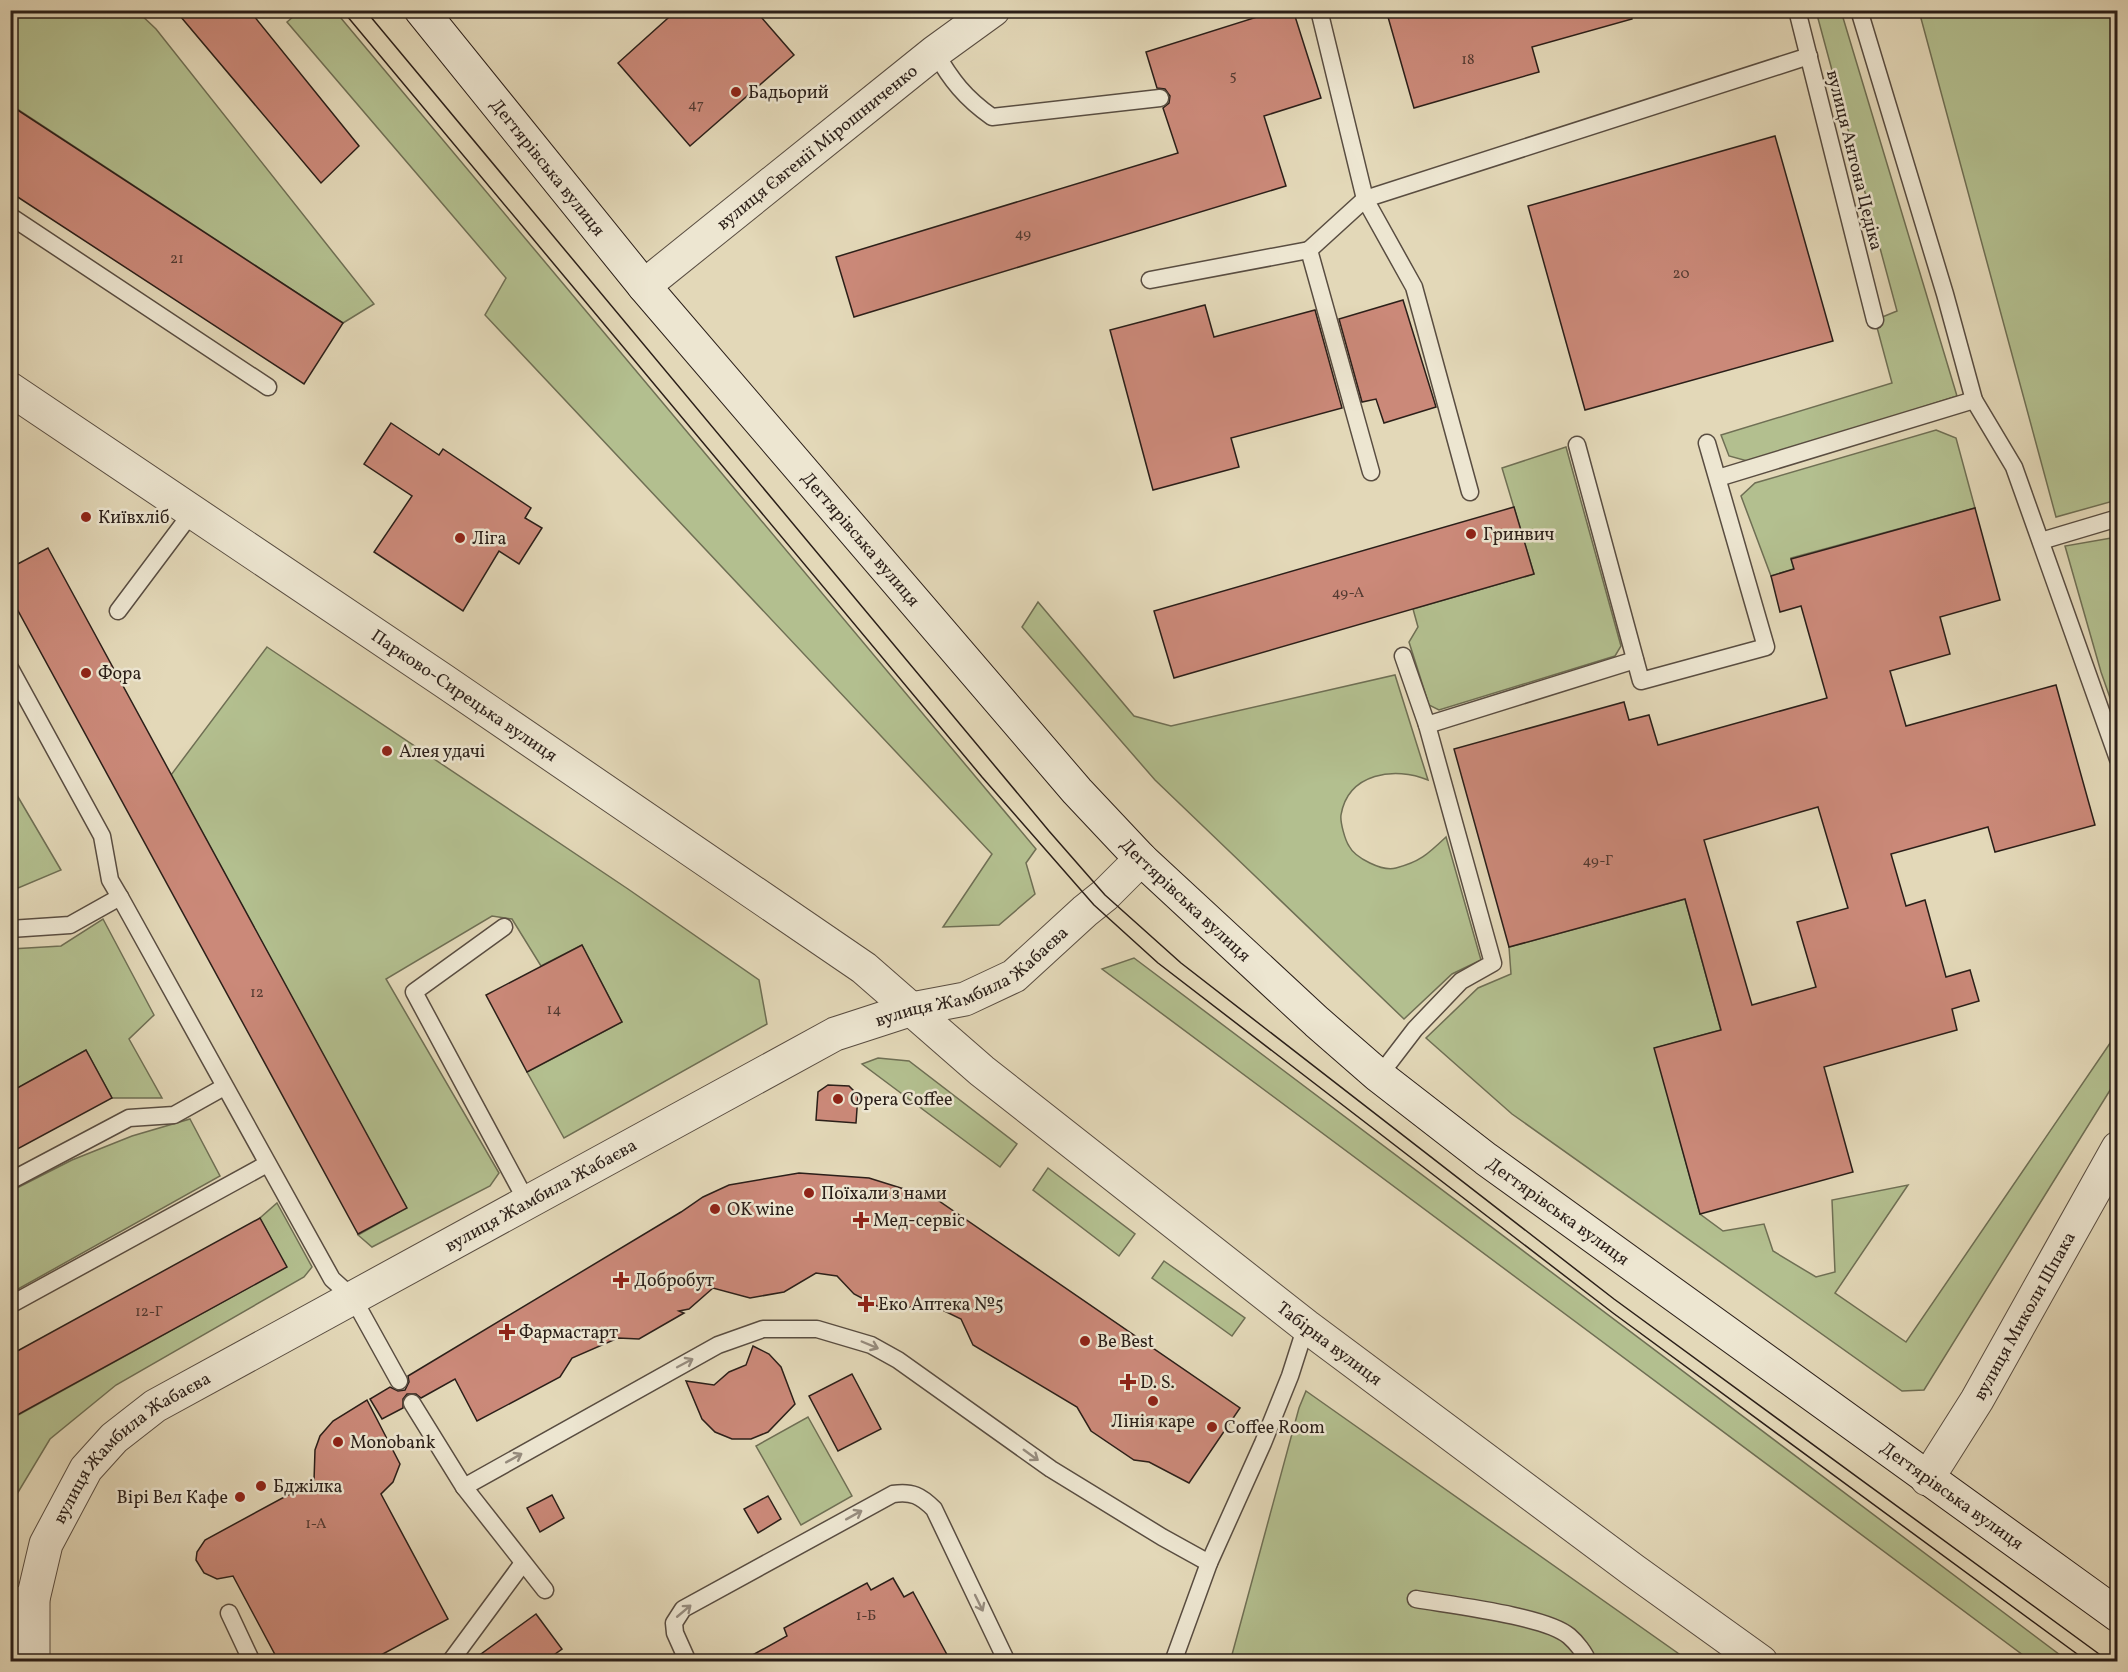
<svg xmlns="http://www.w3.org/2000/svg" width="2128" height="1672" viewBox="0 0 2128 1672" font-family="Vollkorn,serif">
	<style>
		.green { fill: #b3bf8f; stroke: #6f6f54; stroke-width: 1.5 }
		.building { fill: #cb8979; stroke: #2b1f19; stroke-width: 1.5; fill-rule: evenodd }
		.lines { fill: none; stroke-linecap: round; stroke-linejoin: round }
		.service-casing { stroke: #594d41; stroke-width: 19 }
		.minor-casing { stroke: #594d41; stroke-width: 35 }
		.tertiary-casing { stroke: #594d41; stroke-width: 35 }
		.secondary-casing { stroke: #2b1f19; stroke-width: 35 }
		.service { stroke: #ede6d1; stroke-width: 16 }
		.minor { stroke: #ede6d1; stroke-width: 33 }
		.tertiary { stroke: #ede6d1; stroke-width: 33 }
		.secondary { stroke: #ede6d1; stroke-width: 33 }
		.tram { stroke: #2b1f19; stroke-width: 1.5 }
		.oneway { stroke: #968c7e }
		.poi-dot { fill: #8f2418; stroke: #ede6d1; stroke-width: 2 }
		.labels { text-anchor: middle; stroke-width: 5; stroke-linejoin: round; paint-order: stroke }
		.number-label { font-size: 15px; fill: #533a31 }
		.poi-label { font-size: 18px; fill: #2b1f19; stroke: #ede6d1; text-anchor: start }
		.street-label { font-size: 18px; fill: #2b1f19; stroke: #ede6d1 }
	</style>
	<rect width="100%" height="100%" fill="#e3d8b8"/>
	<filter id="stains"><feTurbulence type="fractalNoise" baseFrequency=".00333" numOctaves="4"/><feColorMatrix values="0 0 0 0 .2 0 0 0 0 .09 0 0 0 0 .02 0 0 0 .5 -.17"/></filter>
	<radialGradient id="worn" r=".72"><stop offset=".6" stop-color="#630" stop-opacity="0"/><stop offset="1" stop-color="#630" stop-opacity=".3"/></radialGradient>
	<g class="green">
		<polygon points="301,10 335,11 1036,849 1026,863 1035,894 999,925 943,927 992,854 485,315 506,278 287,22"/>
		<polygon points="10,11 137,11 156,29 374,304 343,323 11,105"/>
		<polygon points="1816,11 1841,11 1957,396 1751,462 1729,456 1721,435 1892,383 1875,320 1897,311"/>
		<polygon points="1919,11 2117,11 2117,500 2056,517"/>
		<polygon points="1936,430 1956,438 1975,508 1791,558 1794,569 1771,576 1741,496 1755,483"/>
		<polygon points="1566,447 1621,646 1615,656 1439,710 1429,705 1409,642 1418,627 1413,609 1534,574 1502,468"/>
		<polygon points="2117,537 2118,537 2117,718 2101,672 2065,546"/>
		<path d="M1038,602L1134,716L1171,726L1395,675L1428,780C1395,766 1348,773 1341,815C1340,822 1345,840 1349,846C1355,858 1383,872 1396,868C1420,862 1428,854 1446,837L1481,960L1452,974L1404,1019L1155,780L1022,627Z"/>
		<polygon points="267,647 628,889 759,980 767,1024 564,1138 527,1072 622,1022 582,945 541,966 512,919 492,916 386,979 499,1173 490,1186 372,1247 358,1235 406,1208 171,775"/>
		<polygon points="11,785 61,870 11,891 10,891"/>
		<polygon points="1685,899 1721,1030 1655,1048 1700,1214 1723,1231 1764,1224 1773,1251 1816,1277 1835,1272 1832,1200 1908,1185 1835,1293 1906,1342 2117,1033 2117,1079 1924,1390 1902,1391 1512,1114 1426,1038 1478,988 1511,974 1509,947"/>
		<polygon points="103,919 154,1015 129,1039 162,1098 112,1098 86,1050 11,1092 11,949 61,946"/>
		<polygon points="1134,958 2068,1661 2031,1661 1102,969"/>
		<polygon points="878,1058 909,1061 1017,1144 1000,1167 862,1064"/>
		<polygon points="190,1119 220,1176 11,1293 11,1191 72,1160 132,1136"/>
		<polygon points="1048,1168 1135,1234 1119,1256 1033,1190"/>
		<polygon points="277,1203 312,1267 304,1277 116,1385 50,1439 11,1504 11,1419 286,1267 260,1218"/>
		<polygon points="1164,1261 1245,1318 1232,1336 1152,1278"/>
		<polygon points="1306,1391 1689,1661 1230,1662 1299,1408"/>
		<polygon points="808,1417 852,1496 801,1525 756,1446"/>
	</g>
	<g class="building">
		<polygon points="175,10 249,10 359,146 321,183"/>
		<polygon points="677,10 755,10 794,55 690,146 618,63"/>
		<polygon points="1279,10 1293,10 1321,98 1264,116 1286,186 854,317 836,257 1178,153 1163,108 1169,103 1170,96 1165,89 1157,88 1146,52"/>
		<polygon points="1386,10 1631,10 1632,19 1532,47 1539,72 1414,108"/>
		<polygon points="10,105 343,323 304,384 10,192"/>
		<polygon points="1775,136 1833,341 1585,410 1528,206"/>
		<polygon points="1403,300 1436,407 1384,423 1376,399 1362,402 1339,319"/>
		<polygon points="1205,305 1214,337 1315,310 1342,408 1231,438 1239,467 1153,490 1110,330"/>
		<polygon points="391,423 439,455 443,449 531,508 525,518 542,528 519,564 499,551 463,611 374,552 412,496 364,464"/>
		<polygon points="1514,507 1534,574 1174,678 1154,611"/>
		<path d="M1975,508L2000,600L1940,617L1950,654L1890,671L1906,726L2056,685L2095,825L1995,852L1988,827L1891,854L1906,906L1925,900L1946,977L1970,970L1979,1001L1952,1009L1957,1030L1824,1067L1853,1172L1700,1214L1654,1048L1721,1030L1685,899L1509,947L1454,749L1624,702L1629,720L1649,715L1658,745L1827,698L1801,606L1780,612L1771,576L1794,569L1791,559ZM1818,807L1848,908L1797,922L1816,987L1752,1005L1704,840Z"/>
		<polygon points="48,548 407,1208 358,1234 10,596 10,568"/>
		<polygon points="582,945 622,1022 527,1072 486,995"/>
		<polygon points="86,1050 112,1098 10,1153 10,1092"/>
		<polygon points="828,1085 849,1086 858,1095 856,1123 816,1120 818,1092"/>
		<polygon points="799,1173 869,1178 936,1199 1240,1408 1189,1483 1149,1462 1134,1460 1091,1431 1077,1407 973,1345 961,1319 928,1303 902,1309 877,1306 854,1294 837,1276 816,1273 784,1292 750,1298 713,1288 689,1309 679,1311 684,1313 639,1339 618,1338 572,1358 560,1377 477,1421 455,1379 421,1398 416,1394 407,1394 403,1399 403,1408 382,1419 370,1399 390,1387 398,1391 405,1390 409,1382 408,1376 681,1212 703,1197 729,1185"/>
		<polygon points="260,1218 287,1267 10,1419 10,1355"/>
		<polygon points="753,1346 769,1354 781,1367 795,1404 768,1432 751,1439 732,1439 715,1432 702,1419 686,1381 714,1385 729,1372 746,1365"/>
		<polygon points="852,1374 881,1429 838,1451 809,1396"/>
		<polygon points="367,1400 400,1464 393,1482 381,1494 448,1619 368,1662 279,1662 233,1576 217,1579 204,1573 196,1560 197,1552 205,1540 314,1481 315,1450 320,1436 333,1421"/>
		<polygon points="552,1495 564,1518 540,1532 527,1508"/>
		<polygon points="768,1496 781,1519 758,1533 744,1509"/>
		<polygon points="893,1578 904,1597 913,1592 951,1662 740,1662 787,1636 784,1628 830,1603 867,1583 871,1590"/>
		<polygon points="536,1614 562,1649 544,1662 470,1662"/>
	</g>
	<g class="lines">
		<g class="service-casing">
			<g id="service">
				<polyline points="1319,10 1365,199 1414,287 1470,492"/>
				<polyline points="1797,10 1875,320"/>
				<polyline points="1859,10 1945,294 1974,400 2014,467 2118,759"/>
				<path d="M935,52C951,80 965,98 992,117L1160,98"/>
				<polyline points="10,216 268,387"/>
				<polyline points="1150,280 1309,250"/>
				<polyline points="1577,445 1641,681 1766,647 1707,443"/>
				<polyline points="1371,472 1309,250 1365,199 1809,56"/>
				<polyline points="1718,478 1974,400"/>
				<polyline points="2041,541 2118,518"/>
				<polyline points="118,611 193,511"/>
				<polyline points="10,668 102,836 110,880 120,897 332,1279 353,1298 399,1381"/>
				<polyline points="1427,725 1635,660"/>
				<polyline points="504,927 414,992 527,1202"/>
				<polyline points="10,929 70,925 120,897"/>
				<polyline points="1379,1076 1415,1029 1461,981 1493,963 1427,725 1403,656"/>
				<polyline points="10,1181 129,1118 174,1115 224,1087"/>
				<polyline points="10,1305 267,1164"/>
				<polyline points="412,1403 464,1487 545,1590"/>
				<polyline points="464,1487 718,1345 763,1329 817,1329 871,1345 898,1360 1051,1469 1162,1537 1209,1563"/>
				<path d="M1416,1599C1450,1605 1546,1616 1569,1636C1576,1642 1585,1653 1588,1662"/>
				<polyline points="229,1613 252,1662"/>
				<polyline points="450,1662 523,1563"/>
				<path d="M688,1662L675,1633L674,1623L683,1609L893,1494C912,1491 921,1496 934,1509L1007,1662"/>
				<polyline points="1173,1662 1209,1563 1263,1443 1290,1376 1306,1326"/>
			</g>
		</g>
		<g class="minor-casing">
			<g id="minor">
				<path id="s1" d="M644,286L935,52L993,10"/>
				<path id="s2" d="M10,389L444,681L864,968L982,1071L1306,1326L1633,1570L1761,1662"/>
				<path id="s3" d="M1927,1479L1977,1400L2118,1148"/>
				<polyline points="10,1608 33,1599"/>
			</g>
		</g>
		<g class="tertiary-casing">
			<g id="tertiary">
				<path id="s4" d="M33,1662V1599L46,1544L86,1469L114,1438L155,1406L835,1034L912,1009L965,999L1014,976L1085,911L1105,895L1141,859"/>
			</g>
		</g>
		<g class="secondary-casing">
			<g id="secondary">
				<path id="s5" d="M421,10L644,286L1077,791L1141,859L1317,1022L1379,1076L1486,1159L2118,1615"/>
			</g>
		</g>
		<use href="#service" class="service"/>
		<use href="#minor" class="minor"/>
		<use href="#tertiary" class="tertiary"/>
		<use href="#secondary" class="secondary"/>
		<g class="tram">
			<polyline points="342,10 982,777 1094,905 1158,963 1613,1313 2088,1662"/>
			<polyline points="365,10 1049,831 1105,895 1181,963 1614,1299 2110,1662"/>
		</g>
	</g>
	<defs><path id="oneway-shaft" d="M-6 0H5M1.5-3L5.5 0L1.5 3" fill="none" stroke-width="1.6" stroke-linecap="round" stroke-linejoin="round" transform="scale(1.5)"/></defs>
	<g class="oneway">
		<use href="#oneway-shaft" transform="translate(870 1345) rotate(23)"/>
		<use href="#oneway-shaft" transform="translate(685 1363) rotate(-28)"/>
		<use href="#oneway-shaft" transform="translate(1031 1455) rotate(36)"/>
		<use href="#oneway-shaft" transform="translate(514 1458) rotate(-29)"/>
		<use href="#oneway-shaft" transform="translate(854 1515) rotate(-29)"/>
		<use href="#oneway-shaft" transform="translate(979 1603) rotate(64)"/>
		<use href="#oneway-shaft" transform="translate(684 1611) rotate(-40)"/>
	</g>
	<g class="poi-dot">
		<circle cx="736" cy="92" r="6"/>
		<circle cx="86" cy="517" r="6"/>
		<circle cx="1471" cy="534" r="6"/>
		<circle cx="460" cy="538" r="6"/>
		<circle cx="86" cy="673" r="6"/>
		<circle cx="387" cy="751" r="6"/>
		<circle cx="838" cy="1099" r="6"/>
		<circle cx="809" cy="1193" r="6"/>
		<circle cx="715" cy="1209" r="6"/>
		<path d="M858 1211h6v6h6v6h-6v6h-6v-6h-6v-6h6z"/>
		<path d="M618 1271h6v6h6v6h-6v6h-6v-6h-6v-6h6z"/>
		<path d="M863 1295h6v6h6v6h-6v6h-6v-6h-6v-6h6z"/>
		<path d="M504 1323h6v6h6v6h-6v6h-6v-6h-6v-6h6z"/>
		<circle cx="1085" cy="1341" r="6"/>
		<path d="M1125 1373h6v6h6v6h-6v6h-6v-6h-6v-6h6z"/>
		<circle cx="1153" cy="1401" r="6"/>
		<circle cx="1212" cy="1427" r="6"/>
		<circle cx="338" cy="1442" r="6"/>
		<circle cx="261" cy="1486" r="6"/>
		<circle cx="240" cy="1497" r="6"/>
	</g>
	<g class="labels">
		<g class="number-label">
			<text x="1468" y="64">18</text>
			<text x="1233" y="80">5</text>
			<text x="696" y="109">47</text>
			<text x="1023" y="238">49</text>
			<text x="177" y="263">21</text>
			<text x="1681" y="278">20</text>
			<text x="1348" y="597">49-А</text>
			<text x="1598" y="865">49-Г</text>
			<text x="257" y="997">12</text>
			<text x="554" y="1014">14</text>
			<text x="149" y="1316">12-Г</text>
			<text x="316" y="1528">1-А</text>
			<text x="866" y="1620">1-Б</text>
		</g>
		<g class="poi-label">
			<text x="748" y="98">Бадьорий</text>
			<text x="98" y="523">Київхліб</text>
			<text x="1483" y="540">Гринвич</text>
			<text x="472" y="544">Ліга</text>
			<text x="98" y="679">Фора</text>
			<text x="399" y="757">Алея удачі</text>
			<text x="850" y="1105">Opera Coffee</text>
			<text x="821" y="1199">Поїхали з нами</text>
			<text x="727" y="1215">OK wine</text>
			<text x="873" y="1226">Мед-сервіс</text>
			<text x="634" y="1286">Добробут</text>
			<text x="878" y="1310">Еко Аптека №5</text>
			<text x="519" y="1338">Фармастарт</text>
			<text x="1097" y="1347">Be Best</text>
			<text x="1140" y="1388">D. S.</text>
			<text x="1153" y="1427" text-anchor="middle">Лінія каре</text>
			<text x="1224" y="1433">Coffee Room</text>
			<text x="350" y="1448">Monobank</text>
			<text x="273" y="1492">Бджілка</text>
			<text x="228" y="1503" text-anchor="end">Вірі Вел Кафе</text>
		</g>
		<g class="street-label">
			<text dy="6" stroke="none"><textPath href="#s1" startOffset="222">вулиця Євгенії Мірошниченко</textPath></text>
			<text transform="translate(1855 160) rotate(76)" y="6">вулиця Антона Цедіка</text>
			<text dy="6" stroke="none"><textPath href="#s5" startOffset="202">Дегтярівська вулиця</textPath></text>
			<text dy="6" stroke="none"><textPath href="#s5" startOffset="688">Дегтярівська вулиця</textPath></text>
			<text dy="6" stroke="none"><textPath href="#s2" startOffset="548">Парково-Сирецька вулиця</textPath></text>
			<text dy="6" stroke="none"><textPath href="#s5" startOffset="1174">Дегтярівська вулиця</textPath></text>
			<text dy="6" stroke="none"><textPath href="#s4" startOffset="1224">вулиця Жамбила Жабаєва</textPath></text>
			<text dy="6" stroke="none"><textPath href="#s4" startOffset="738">вулиця Жамбила Жабаєва</textPath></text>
			<text dy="6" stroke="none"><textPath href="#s5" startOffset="1660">Дегтярівська вулиця</textPath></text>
			<text dy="6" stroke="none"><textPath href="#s3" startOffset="190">вулиця Миколи Шпака</textPath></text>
			<text dy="6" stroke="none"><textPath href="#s2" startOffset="1630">Табірна вулиця</textPath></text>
			<text dy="6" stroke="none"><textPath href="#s4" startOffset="252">вулиця Жамбила Жабаєва</textPath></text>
			<text dy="6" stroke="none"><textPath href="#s5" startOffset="2146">Дегтярівська вулиця</textPath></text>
		</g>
	</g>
	<rect width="2128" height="1672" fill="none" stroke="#e3d8b8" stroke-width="36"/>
	<rect x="12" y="12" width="2104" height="1648" fill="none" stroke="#2b1f19" stroke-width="3"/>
	<rect x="18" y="18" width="2092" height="1636" fill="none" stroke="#2b1f19" stroke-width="1.5"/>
	<rect width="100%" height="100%" filter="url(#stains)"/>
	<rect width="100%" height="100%" fill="url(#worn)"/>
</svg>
